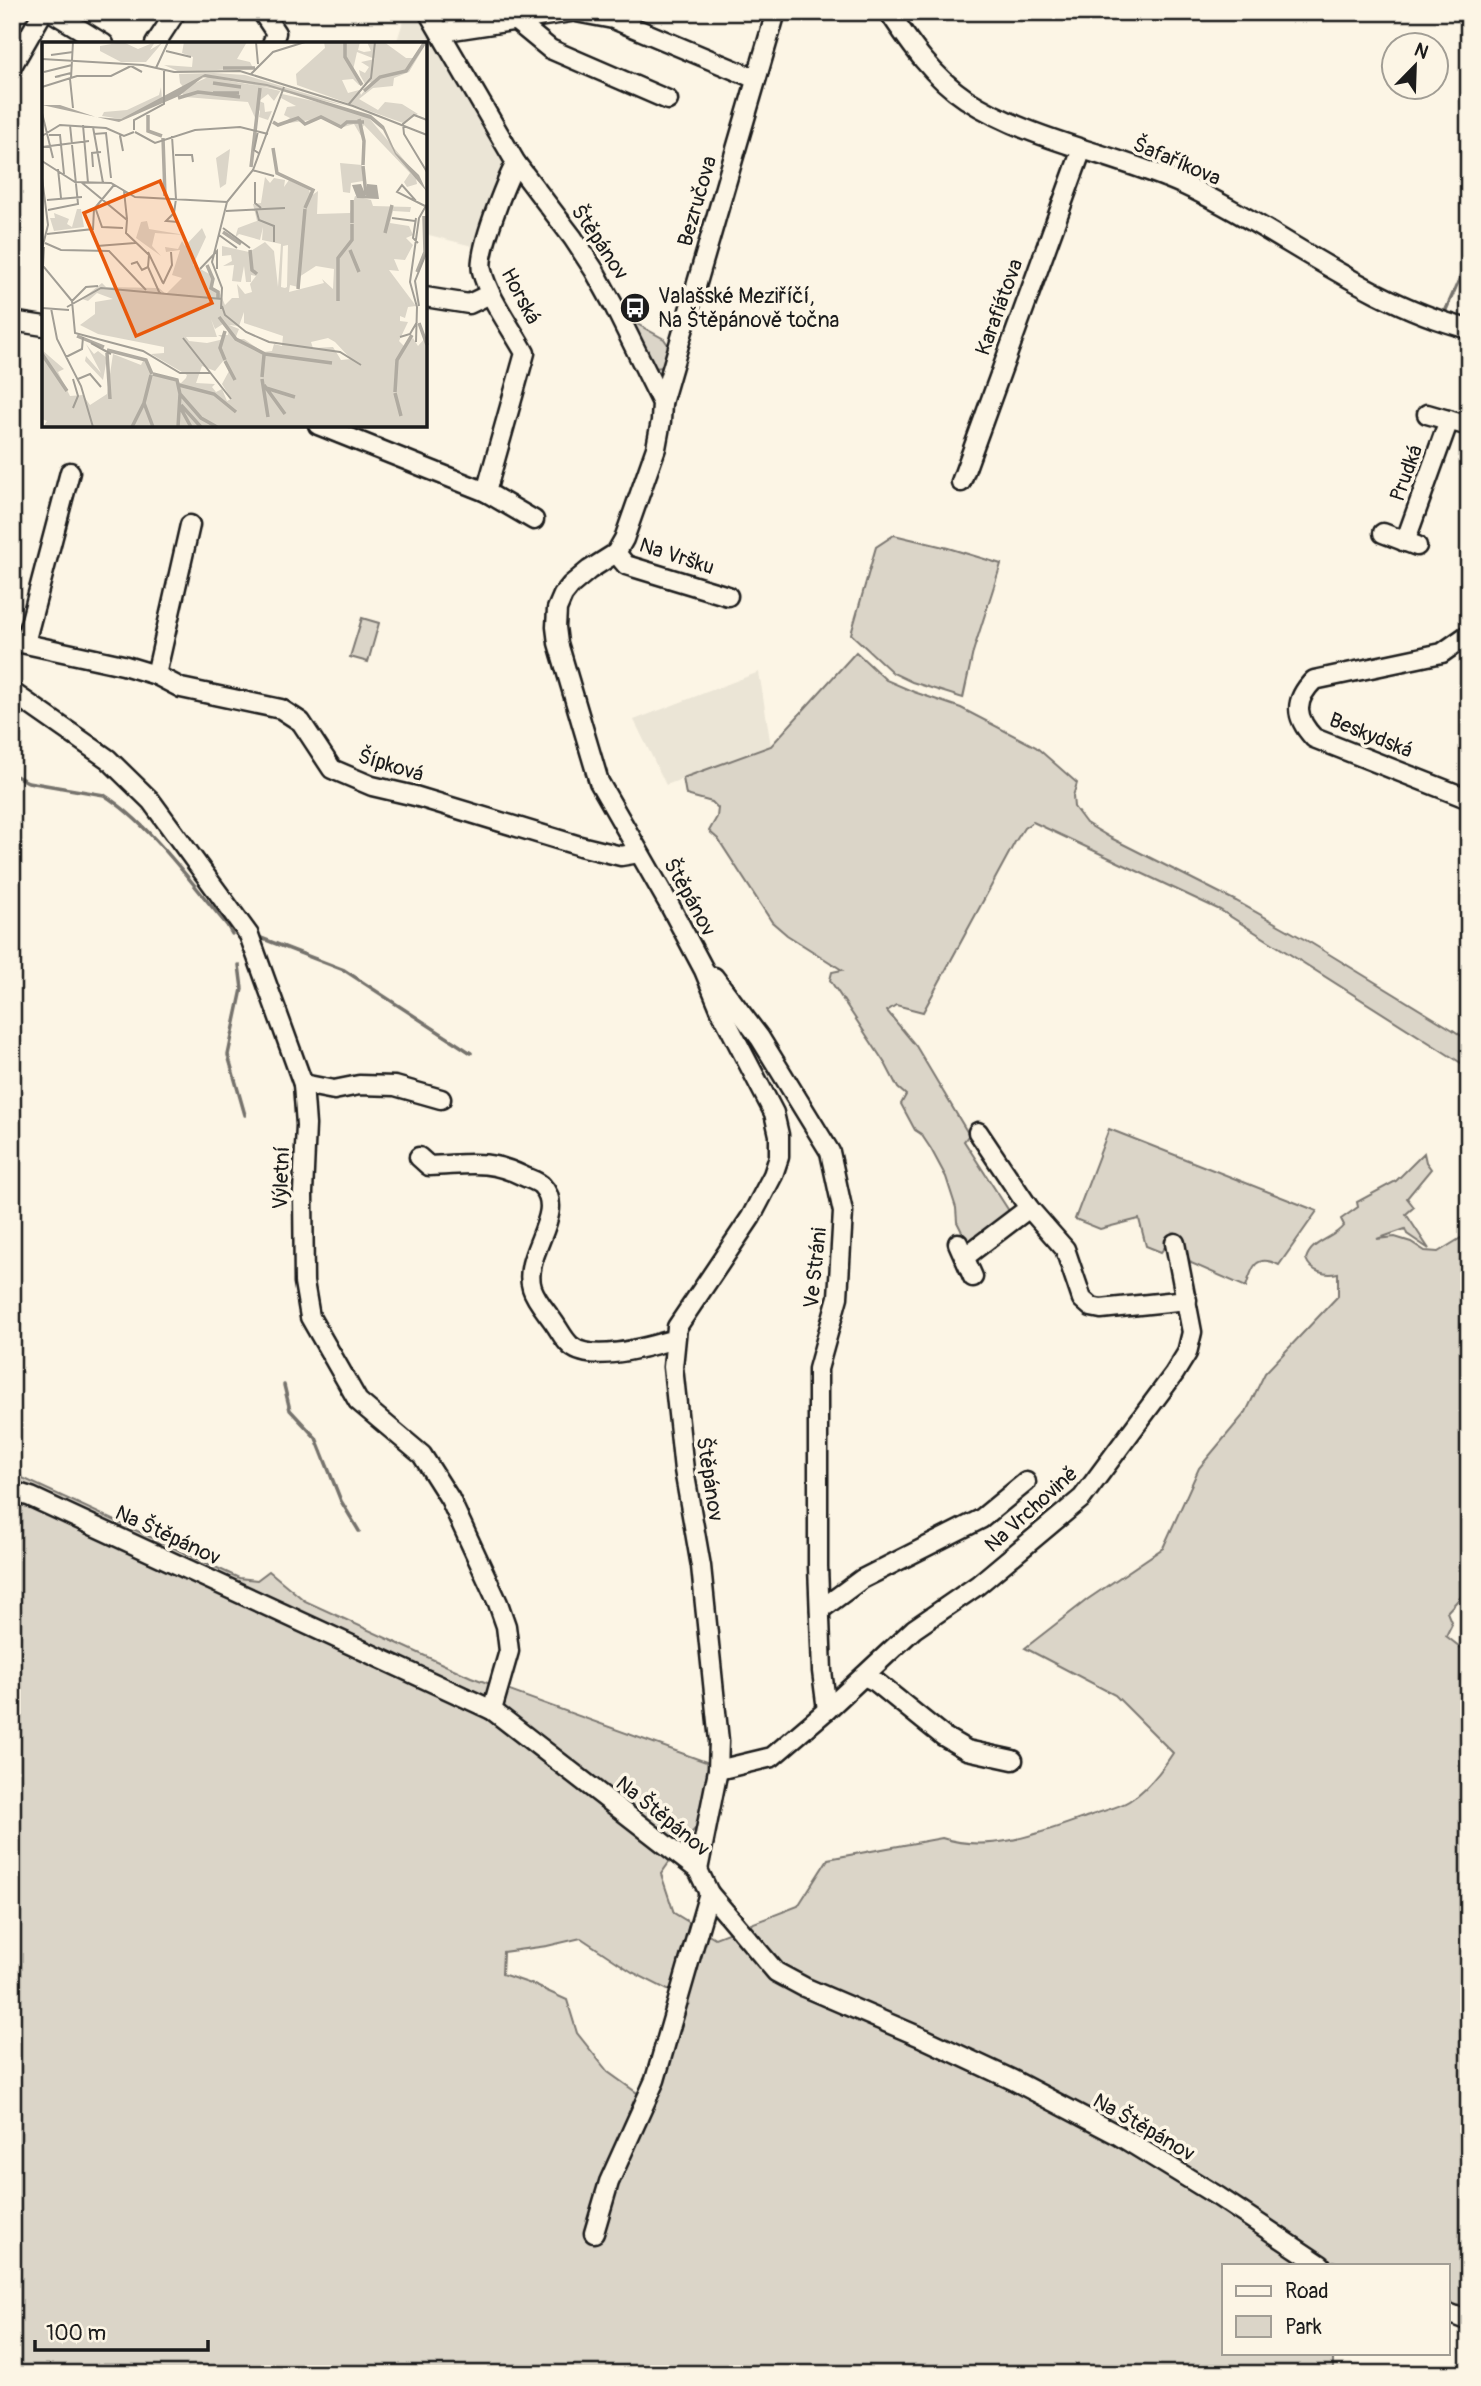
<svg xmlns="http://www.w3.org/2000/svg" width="1481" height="2386" viewBox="0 0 1481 2386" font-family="Pangolin,sans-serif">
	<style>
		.built { fill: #ebe5d6 }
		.green { fill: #dbd5c8; stroke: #7c7872; stroke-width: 2; fill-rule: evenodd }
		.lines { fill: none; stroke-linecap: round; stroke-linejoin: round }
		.stream { stroke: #75726c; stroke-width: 3.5 }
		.minor-casing { stroke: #1c1c1c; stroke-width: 23 }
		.minor { stroke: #fcf5e5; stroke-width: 18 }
		.labels { text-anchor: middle; stroke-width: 7; stroke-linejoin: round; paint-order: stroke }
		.street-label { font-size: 21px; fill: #1c1c1c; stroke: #fcf5e5 }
		.poi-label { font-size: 21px; fill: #1c1c1c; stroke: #fcf5e5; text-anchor: start }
		.inset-river { fill: none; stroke: #b0aba1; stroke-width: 3.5 }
		.inset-road { fill: none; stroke: #a29e95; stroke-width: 2 }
		.view { fill: #e8590c; fill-opacity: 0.15; stroke: #e8590c; stroke-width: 3.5 }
		.inset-edge { fill: none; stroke: #1c1c1c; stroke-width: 3.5 }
	</style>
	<rect width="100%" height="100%" fill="#fcf5e5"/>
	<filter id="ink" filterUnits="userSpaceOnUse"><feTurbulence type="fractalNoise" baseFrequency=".0143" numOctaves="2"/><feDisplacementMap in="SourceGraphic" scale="14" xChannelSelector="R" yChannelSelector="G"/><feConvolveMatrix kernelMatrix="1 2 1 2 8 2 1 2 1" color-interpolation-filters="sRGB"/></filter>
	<g filter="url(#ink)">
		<g class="built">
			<polygon points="406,12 417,12 505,164 480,248 425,234 425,44 396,44"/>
			<polygon points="759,672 771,746 666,785 634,720"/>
		</g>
		<g class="green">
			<polygon points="628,319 664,339 671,349 668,348 665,361 667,362 664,367 654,368"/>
			<polygon points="894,535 948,548 1001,564 973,652 963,698 912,682 893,673 851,634 876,547"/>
			<polygon points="362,618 379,623 368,662 350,657"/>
			<polygon points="856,652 886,680 914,692 961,708 1036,747 1077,783 1073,796 1074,807 1086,823 1111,838 1236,901 1311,943 1453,1030 1469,1041 1469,1068 1220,910 1033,822 1024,828 1015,842 923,1012 896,1005 887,1011 916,1046 969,1135 964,1141 1011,1214 969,1246 957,1222 956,1208 946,1177 931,1149 921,1134 915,1130 901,1104 906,1095 898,1088 886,1065 830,980 832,972 842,970 787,935 772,922 718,839 709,831 717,817 718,808 712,802 686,795 683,778 771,746"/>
			<path d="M1109,1129L1317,1211L1279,1265C1256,1253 1252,1267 1246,1287L1191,1263L1183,1249L1172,1238L1161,1252L1146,1246L1139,1219L1100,1229L1075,1219Z"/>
			<path d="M1424,1153L1426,1162L1431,1169L1407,1198L1414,1207L1406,1214L1429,1249L1407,1234L1405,1229L1377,1239L1395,1237L1411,1242L1425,1251L1438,1252L1469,1233V1588L1447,1612L1452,1624L1446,1636L1469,1654V2311L1448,2304V2265H1346L1334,2261L1331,2265H1224V2353H1333V2374H12V1473L239,1578L257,1580L269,1571L305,1601L471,1677L709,1763L714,1811L688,1836L661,1874L674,1913L715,1938L798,1906L828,1859L942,1838C991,1854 1043,1832 1089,1816C1101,1811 1118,1808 1129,1801C1147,1790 1162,1770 1173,1753L1115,1695L1025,1648L1088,1599L1163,1548L1199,1468L1246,1412L1265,1373L1338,1296V1273C1325,1276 1311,1272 1306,1259C1312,1240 1333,1240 1344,1225L1341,1219L1358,1207L1357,1202L1396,1181ZM581,1938L632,1972L672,1992L689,2004L684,2006L654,2105L608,2072L577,2033L567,2000L534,1985L502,1974L503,1952L547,1946Z"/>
		</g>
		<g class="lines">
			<g class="stream">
				<polyline points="1445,312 1469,257"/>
				<path d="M12,774L28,782L104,795C150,824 192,884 227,925L232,934"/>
				<polyline points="261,938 344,970 471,1053"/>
				<polyline points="239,965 242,989 228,1055 245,1115"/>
				<polyline points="284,1385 290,1410 316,1438 341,1501 359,1531"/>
			</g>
			<g class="minor-casing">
				<g id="minor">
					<polyline points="52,12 104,44"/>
					<polyline points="262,12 276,33 272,44"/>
					<polyline points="428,12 516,163 573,238 594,270 615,308 662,403 661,421 656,448 624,539 616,553 589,570 571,585 563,595 557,609 556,627 558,643 599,782 670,906 704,970 721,1011 774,1113 779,1135 779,1157 773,1175 751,1217 677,1327 673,1367 684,1470 701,1566 719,1741 718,1770 698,1870"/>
					<polyline points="576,12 613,19 756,79"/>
					<path d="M889,12C911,45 933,77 966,99C1033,142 1113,153 1184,185C1281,230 1364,302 1469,329"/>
					<polyline points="516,21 550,49 668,100"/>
					<polyline points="440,32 571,12"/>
					<polyline points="155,44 176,12"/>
					<polyline points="12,66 43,12"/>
					<polyline points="425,297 469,304 490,294"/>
					<polyline points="12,321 44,326"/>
					<polyline points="662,403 776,12"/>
					<polyline points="1427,414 1469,426"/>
					<polyline points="318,425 486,492 534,520"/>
					<polyline points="961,482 1082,149"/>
					<path d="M486,492L525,353C512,329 488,297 482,271C477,253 506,181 516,163"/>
					<polyline points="1383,533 1417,546"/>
					<polyline points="1405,542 1449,420"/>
					<polyline points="616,553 626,565 728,596"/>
					<path d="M1469,634L1442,653L1314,680C1293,701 1295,718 1314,738L1464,797H1469"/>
					<polyline points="12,641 123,665 156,675 181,688 281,709 301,722 332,769 372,786 415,796 580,846 621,856 639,853"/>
					<polyline points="25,643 70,472"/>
					<polyline points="156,675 190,525"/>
					<polyline points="12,692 108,759 151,801 249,935 303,1084 306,1125 303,1193 304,1282 310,1317 358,1401 422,1455 450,1499 498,1603 506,1626 509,1651 492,1710"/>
					<polyline points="714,977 760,1038 830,1152 843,1212 838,1297 818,1369 818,1566 822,1671 827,1710"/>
					<polyline points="303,1084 334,1090 359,1085 395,1086 441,1099"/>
					<polyline points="978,1132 1029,1208 1065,1249 1082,1299 1091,1307 1101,1309 1187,1300"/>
					<path d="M419,1157L429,1166C466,1165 487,1158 523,1176C529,1179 538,1181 542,1186C568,1213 521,1254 532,1288C536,1301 548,1313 555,1324C560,1331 564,1340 571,1346C593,1364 650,1346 675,1339"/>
					<polyline points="958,1243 973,1277"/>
					<polyline points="966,1256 1029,1208"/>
					<polyline points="12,1491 31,1497 492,1710 698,1870 709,1893 776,1972 804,1987 923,2038 1013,2080 1118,2135 1219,2197 1321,2265"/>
					<polyline points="820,1610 862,1579 981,1519 1026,1482"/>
					<polyline points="864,1676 876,1682 943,1736 967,1750 1013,1760"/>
					<polyline points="718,1770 772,1757 827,1710 914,1629 978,1585 1082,1498 1174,1374 1187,1353 1192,1332 1175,1243"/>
					<polyline points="594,2233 609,2182 655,2080 709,1893"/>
					<polyline points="1448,2313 1469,2321"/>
				</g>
			</g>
			<use href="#minor" class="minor"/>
		</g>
	</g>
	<defs>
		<g id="bus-disc" transform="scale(1.575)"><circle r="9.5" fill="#1c1c1c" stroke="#fcf5e5"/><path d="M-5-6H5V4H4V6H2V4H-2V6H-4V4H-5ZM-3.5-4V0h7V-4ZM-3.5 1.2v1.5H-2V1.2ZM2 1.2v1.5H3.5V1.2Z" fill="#fff"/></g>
	</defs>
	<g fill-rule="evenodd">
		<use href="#bus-disc" x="635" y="308"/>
	</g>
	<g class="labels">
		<g class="street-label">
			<text transform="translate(1177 161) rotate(23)" y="7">Šafaříkova</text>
			<text transform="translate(697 201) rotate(-74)" y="7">Bezručova</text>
			<text transform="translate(600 242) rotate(56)" y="7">Štěpánov</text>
			<text transform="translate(521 296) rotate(62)" y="7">Horská</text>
			<text transform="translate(999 307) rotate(-70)" y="7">Karafiátova</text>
			<text transform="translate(1406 473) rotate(-70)" y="7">Prudká</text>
			<text transform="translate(677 556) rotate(18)" y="7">Na Vršku</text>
			<text transform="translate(1371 735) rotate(22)" y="7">Beskydská</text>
			<text transform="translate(391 765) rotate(17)" y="7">Šípková</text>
			<text transform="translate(690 897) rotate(61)" y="7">Štěpánov</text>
			<text transform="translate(281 1178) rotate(-88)" y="7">Výletní</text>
			<text transform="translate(815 1268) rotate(-84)" y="7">Ve Stráni</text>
			<text transform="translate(710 1479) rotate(81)" y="7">Štěpánov</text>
			<text transform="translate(1031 1509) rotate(-42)" y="7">Na Vrchovině</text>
			<text transform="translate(168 1535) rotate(25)" y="7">Na Štěpánov</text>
			<text transform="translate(663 1816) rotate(39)" y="7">Na Štěpánov</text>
			<text transform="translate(1144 2127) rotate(30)" y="7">Na Štěpánov</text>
		</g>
		<g class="poi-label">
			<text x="658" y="303">Valašské Meziříčí,<tspan x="658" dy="24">Na Štěpánově točna</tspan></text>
		</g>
	</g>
	<g transform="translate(42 42)">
		<rect width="385" height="385" fill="#fcf5e5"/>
		<path d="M81,0L96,7L113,0L108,8L121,0L104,20H79L58,9V4ZM142,0H205L195,17L208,20L211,26L138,30L122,23L150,25L151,15L140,11ZM282,0H318L316,8L322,10L329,9L325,0H342L364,16H371L385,0L367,30L352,36L351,44L331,46L317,57L336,68L343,60L360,62L376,72L361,81L255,43L254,32L283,6ZM315,10L333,17L319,20L327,25L323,31L317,28L318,33L323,42L329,40L319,53L317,48L306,51L300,38L311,37L317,43L321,44L311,28ZM172,31L203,33L305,64L167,33L142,46L138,41L137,32ZM166,35L239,48L232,59L226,52L217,59L222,61L223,70L230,69L226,78L217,75L218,69L216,67L214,78L206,60L143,55L140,51L149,43ZM119,45L120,57L97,71L79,77L60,74L62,70L85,68L117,53ZM240,52L311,68L327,76L373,131L375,142L365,145L362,140L368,131L322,83L320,86L323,103L320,122L322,99L312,82L298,86L283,76L240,82L248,76L242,73L245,65L254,64L239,56ZM188,107L184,142L178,146L174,116ZM298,121L320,123L321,139L309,141L308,151L301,150ZM223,135L228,141L232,136L243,138L242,145L247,138L267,148L269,154L276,149L275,172L308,171L313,154L329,158L331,164L369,165L368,170L351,169L348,181L367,184L371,193L364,196L371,203L363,218L352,217L357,229L347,228L374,264L366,265L363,276L358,274V279L366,280L357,299L362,304L371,296L376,304L385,294V385H1L5,379L0,377V308L22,327L16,330L28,354L41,353L48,363L65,352L71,312L99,323L101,319L96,317H104L109,331L139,341L144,336L145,333L109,312L122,311V305L56,292L38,283L53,272V260L71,257L55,251L46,259L40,257L60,241L64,245L117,246L124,252L140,236L130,233L138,208L124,210L123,205L136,207L140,199L143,204L160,186L164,195L151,223L171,234L169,247L178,251L183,263L190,256H197L195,242L203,252L210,250L208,242L214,234L209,233V240H204L202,224L199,240L190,239L192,223L181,224L190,219L189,213L180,214V204L207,210L223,200L232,209L236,245L239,202L220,198L221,185L218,198L197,192L193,196L196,186L215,179L211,162L219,161ZM246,203L245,245L243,246L239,245L241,204ZM274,224L292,227L291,247L280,237L282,241L247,250L248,243L256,245L257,235ZM202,270V281L241,294L240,304L232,302L230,309L221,310L202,297H193L197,287L187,283L197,284ZM169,277L173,287L181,282L187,287L186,293H176L182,297L165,301L147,299L144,295H175ZM286,296L293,300L309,317L299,318L291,305L271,306L269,300ZM182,318L187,329L180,342L189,357L185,359L180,347L174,350L170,345L173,342L154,341L160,324L173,329ZM35,167H39L42,185L12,189L8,176H13L12,171L27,177L25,182L30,185ZM105,179L107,187L143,193L113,191L110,204L119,214L94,196L99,180ZM44,302L52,312L56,309L65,316L61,338L43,319L44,314L59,331Z" fill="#dbd5c8" fill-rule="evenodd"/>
		<path d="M163,32L225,42L329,73L342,84L354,111L377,133L385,150L353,112L341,88L328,77L225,44L161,35L137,54L77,80L0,63H18L54,75L79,77ZM319,142L324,154L325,142L335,143L337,157L315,156L310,143Z" fill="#b0aba1"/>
		<path class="inset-river" d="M303,0V15L320,43M181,26H213M171,41L199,45M322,49L338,35L364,29L383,0M171,51H197M136,56L156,50L198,55M106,73V89L120,94M317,77L322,99L321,123M231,80L236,83L256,76L263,82L279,75L299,85L305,80H322M121,96L123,154M231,106L235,131L271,148L263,166M321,124L324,153M209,125L218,46M310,181V158M181,190L199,202M343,191L350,163M208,208L210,228L215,232M308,208L317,230M165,223L171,237L169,246L176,250V256M375,230L383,210L382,174M256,247L263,167M296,259V216L310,198V182M177,275L194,297L223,312L290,321M377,281L385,303M183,289L178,306L183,318M35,294L62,305M65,308L104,318L110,332M65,311L68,357M0,312L25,349M183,319L193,338M111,332L135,338L138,352L159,376L175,385M109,333L102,361L111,385M220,335L222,313M220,337L226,375M137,343L172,352L194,370M222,343L243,372M224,346L253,355M353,350L355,318L370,293M353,351L359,374M139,363L159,385M138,365L149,385M90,385L102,361M136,385L138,352"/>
		<path class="inset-road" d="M39,0H64M214,0L216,22M124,9L149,15M9,13L31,10M0,17L101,23L132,30L198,29L311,64L385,93M114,26L126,0M2,30L30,23M209,32L231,10L263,0M19,34L13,35L29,31M29,36L31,0M28,37L31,66M0,45L35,34H69L89,24L100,30M307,62L329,36L333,0M0,71L11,116M385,78L372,73L361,82L362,92L385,130M41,83L46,141M51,85L61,141M92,88V78L122,62V29M216,89L212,108L218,112M93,90L113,101L153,88L198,85L226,92M52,92L64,91L69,136M7,93H18L22,132M0,94L18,83L64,86L82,94L92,90M78,94L81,109L78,93M130,94L134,157L132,171L124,179L136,180M0,105L47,99M133,113H150L151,120M0,119L33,140L69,141L93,155L185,160M51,125L50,111L59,110M16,127L19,156M210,128L232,134M0,136L6,183L0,207M39,140L85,178L84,191L107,213L106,225L118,252M213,140V161L219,166M82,149L85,177M5,158L40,155M374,159L360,143L355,150L385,165M53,165L60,185L81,186M214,167L217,178L232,184V200M6,168L36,162L28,83M184,169L243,166M350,176L373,179M374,176L371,196L376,201M181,186L208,206M5,192L51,187L52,167L72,143M177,193L195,206M3,201L19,208L67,209L104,248M55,204L93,201M2,205L1,224L30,259L33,291L101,309L138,331H169M106,210L121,241M89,222L95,220L100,228L106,225M158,227L175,209V227M121,242L130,223L129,210M30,259L44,245L56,244M180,264L183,273L204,290L227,300L298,310L319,323M377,264L373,239L385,209M25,265L59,246L180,257M0,266L27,268M9,266L15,297L39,344L51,385M179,267L180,246L170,220L185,160L211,128L242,45M358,295L368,292L375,280M141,296L189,357M374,300L375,265L368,240L377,176L385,162M49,301L69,312M24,315L40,307L41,295M36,337L48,332L59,345M31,366L36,354L31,337"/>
		<path class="view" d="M118,139L170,261L94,294L42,171Z"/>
		<rect width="385" height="385" class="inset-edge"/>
	</g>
	<rect width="1481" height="2386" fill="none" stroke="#fcf5e5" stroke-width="42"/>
	<rect x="21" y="21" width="1439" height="2344" fill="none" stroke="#1c1c1c" stroke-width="2.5" filter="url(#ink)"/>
	<rect x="1222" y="2264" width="228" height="91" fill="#fcf5e5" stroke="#a29e95" stroke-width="2"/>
	<rect x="1236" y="2286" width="35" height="10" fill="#fcf5e5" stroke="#a29e95" stroke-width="2"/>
	<text x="1285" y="2298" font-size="21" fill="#1c1c1c">Road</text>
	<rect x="1236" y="2316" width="35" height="21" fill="#dbd5c8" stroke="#a29e95" stroke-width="2"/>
	<text x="1285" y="2334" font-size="21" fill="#1c1c1c">Park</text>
	<g transform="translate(1415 66) rotate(23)"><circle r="33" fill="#fcf5e5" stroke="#a29e95" stroke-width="2"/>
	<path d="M0-5L12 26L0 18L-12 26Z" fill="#1c1c1c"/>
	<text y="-10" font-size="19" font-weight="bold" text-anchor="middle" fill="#1c1c1c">N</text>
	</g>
	<path d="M35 2340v10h173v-10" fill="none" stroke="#1c1c1c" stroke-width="3.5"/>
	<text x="46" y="2340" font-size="21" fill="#1c1c1c" stroke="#fcf5e5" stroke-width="5" paint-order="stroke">100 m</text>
</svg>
